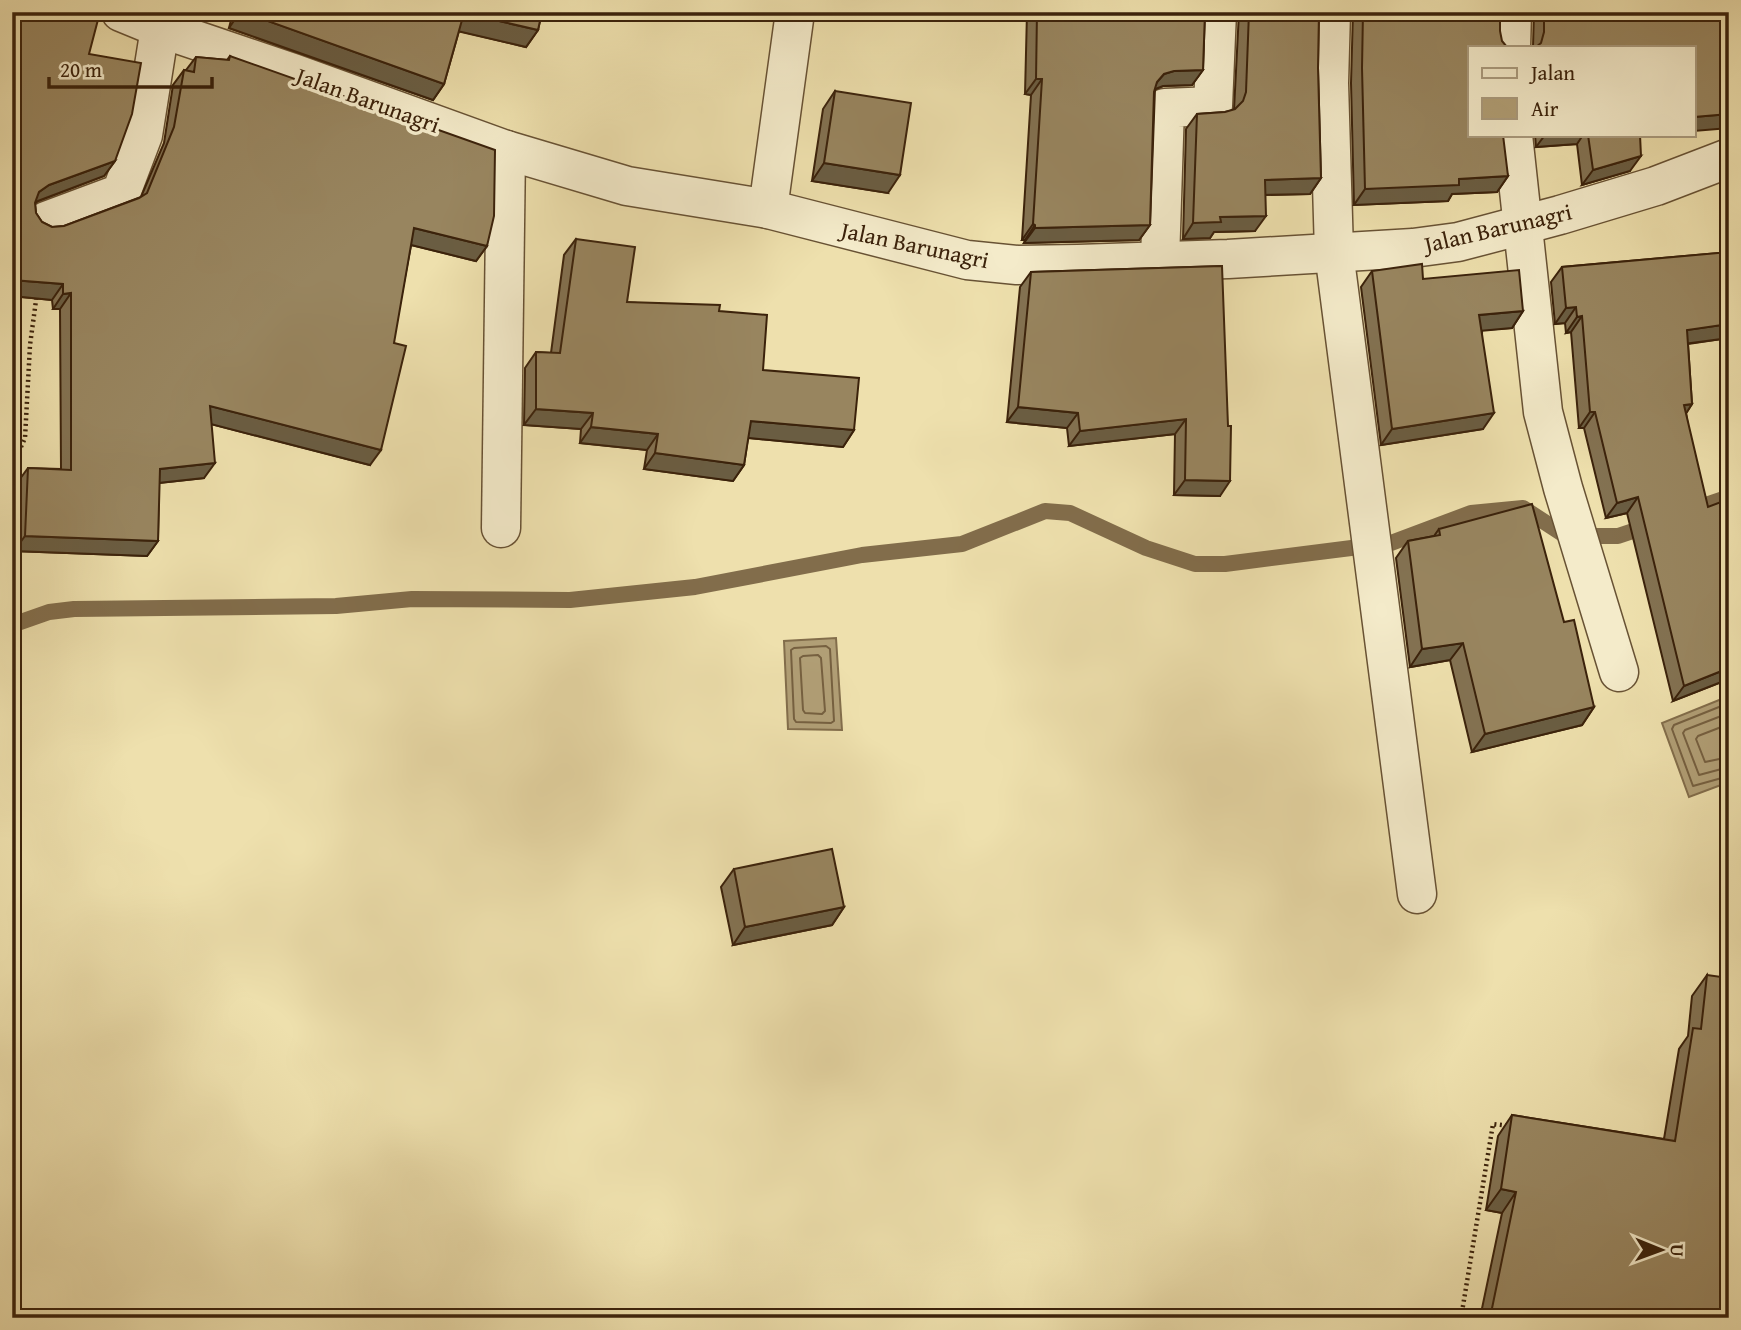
<svg xmlns="http://www.w3.org/2000/svg" width="1741" height="1330" viewBox="0 0 1741 1330" font-family="'Gentium Book Plus',serif">
	<style>
		.water { fill: #b19f76; stroke: #826d4b; stroke-width: 2 }
		.lines { fill: none; stroke-linecap: round; stroke-linejoin: round }
		.shore { stroke: #766040; stroke-width: 2 }
		.stream { stroke: #826d4b; stroke-width: 16 }
		.minor-casing { stroke: #685234; stroke-width: 41 }
		.path { stroke: #3b220b; stroke-width: 4.5; stroke-dasharray: 2 3.5; stroke-linecap: butt }
		.minor { stroke: #f4ebca; stroke-width: 38 }
		.wall { fill: #837252; stroke: #3b220b; stroke-width: 2 }
		.shaded-wall { fill: #6a5d42; stroke: #3b220b; stroke-width: 2 }
		.building { fill: #98855f; stroke: #3b220b; stroke-width: 2 }
		.labels { text-anchor: middle; stroke-width: 7; stroke-linejoin: round; paint-order: stroke }
		.street-label { font-size: 23px; fill: #3b220b; stroke: #f4ebca }
	</style>
	<rect width="100%" height="100%" fill="#eee0ad"/>
	<filter id="stains"><feTurbulence type="fractalNoise" baseFrequency=".00286" numOctaves="4"/><feColorMatrix values="0 0 0 0 .2 0 0 0 0 .09 0 0 0 0 .02 0 0 0 .5 -.17"/></filter>
	<radialGradient id="worn" r=".72"><stop offset=".6" stop-color="#630" stop-opacity="0"/><stop offset="1" stop-color="#630" stop-opacity=".3"/></radialGradient>
	<g class="water">
		<polygon points="836,638 842,730 788,729 784,641"/>
		<polygon points="1729,696 1729,782 1689,797 1662,723"/>
	</g>
	<g class="lines">
		<g class="shore">
			<polygon points="826,646 830,649 834,721 831,723 796,722 794,719 791,650 794,648"/>
			<polygon points="818,655 821,658 825,711 822,714 805,713 803,710 800,658 803,656"/>
			<polyline points="1729,703 1674,725 1672,729 1693,786 1729,776"/>
			<polyline points="1729,713 1685,730 1683,733 1699,775 1729,767"/>
			<polyline points="1729,724 1698,736 1696,739 1705,762 1729,757"/>
		</g>
		<g class="stream">
			<polyline points="1688,511 1729,497"/>
			<polyline points="12,625 49,612 74,609 336,606 412,599 570,600 695,587 862,555 962,544 1045,511 1070,513 1146,548 1195,564 1225,564 1391,543 1471,513 1523,508 1566,536 1618,536 1651,525"/>
		</g>
		<g class="minor-casing">
			<g id="minor">
				<polyline points="121,12 160,28 293,73 506,150 627,186 768,209 967,260 1017,265 1078,264 1228,259 1413,248 1458,242 1560,215 1656,186 1729,158"/>
				<polyline points="1331,12 1329,83 1334,252 1417,894"/>
				<polyline points="1511,47 1512,12"/>
				<polyline points="1513,135 1543,412 1563,488 1619,672"/>
				<polyline points="768,209 795,12"/>
				<polyline points="46,221 121,193 143,135 160,28"/>
				<polyline points="1160,261 1165,108 1213,106 1217,12"/>
				<polyline points="501,528 506,150"/>
			</g>
		</g>
		<g class="path">
			<polyline points="12,467 25,438 30,345 37,293"/>
			<polyline points="1461,1318 1493,1124 1509,1126"/>
		</g>
		<use href="#minor" class="minor"/>
	</g>
	<g class="wall">
		<polygon points="12,12 89,54 115,161 104,176 38,201 35,203 36,213 42,222 52,227 64,226 141,197 164,143 173,85 184,70 186,70 196,57 227,60 230,56 487,246 476,261 411,245 370,465 211,424 204,478 159,483 158,541 147,556 14,551 17,483 28,468 61,469 60,309 53,309 52,300 12,296"/>
		<polygon points="233,12 542,12 538,30 526,47 459,31 444,84 433,100 229,28"/>
		<polygon points="1027,12 1205,12 1203,70 1192,85 1163,86 1155,89 1150,225 1139,240 1024,243 1025,240 1022,240 1031,95 1025,94"/>
		<polygon points="1239,12 1319,12 1318,68 1321,178 1310,194 1265,195 1255,231 1214,232 1210,238 1183,239 1186,129 1197,114 1225,112 1234,110"/>
		<polygon points="1353,12 1500,12 1470,47 1508,176 1497,192 1452,194 1448,201 1354,205 1351,83"/>
		<polygon points="1534,12 1729,12 1694,47 1533,47"/>
		<polygon points="835,91 888,193 812,181 823,109"/>
		<polygon points="1535,135 1656,135 1640,136 1630,171 1582,185 1577,144 1536,147"/>
		<polygon points="576,239 627,302 719,311 763,370 854,430 843,447 748,438 744,465 733,481 644,469 647,450 580,443 581,429 524,425 525,368 536,352 551,353 564,255"/>
		<polygon points="1729,252 1729,338 1688,344 1692,404 1686,413 1729,679 1673,701 1627,513 1606,518 1584,428 1579,428 1571,332 1566,333 1565,323 1555,324 1551,282 1562,267"/>
		<polygon points="1222,266 1220,496 1174,495 1175,434 1069,446 1067,428 1007,422 1020,287 1031,272"/>
		<polygon points="1372,271 1423,279 1523,311 1512,328 1482,330 1483,429 1381,445 1361,287"/>
		<polygon points="1439,529 1564,622 1594,707 1582,725 1472,752 1450,660 1410,667 1396,558 1408,541 1434,536"/>
		<polygon points="734,869 844,907 832,925 733,945 721,887"/>
		<polygon points="1707,975 1729,1318 1480,1318 1502,1213 1486,1210 1498,1136 1512,1115 1664,1139 1679,1049 1688,1036 1692,996"/>
	</g>
	<g class="shaded-wall">
		<polygon points="240,12 243,12 444,84 433,100 229,28"/>
		<polygon points="464,13 538,30 526,47 453,30"/>
		<polygon points="1203,70 1192,85 1163,86 1153,90 1157,82 1164,74 1174,71"/>
		<polygon points="1036,79 1042,79 1031,95 1025,94"/>
		<polygon points="1729,114 1729,128 1694,131 1694,117"/>
		<polygon points="1545,135 1583,135 1577,144 1536,147"/>
		<polygon points="1641,156 1630,171 1582,185 1593,170"/>
		<polygon points="115,161 104,176 38,201 29,208 39,192 49,185"/>
		<polygon points="824,163 900,175 888,193 812,181"/>
		<polygon points="1508,176 1497,192 1452,194 1448,201 1354,205 1365,189 1459,179"/>
		<polygon points="1321,178 1310,194 1255,195 1265,180"/>
		<polygon points="1266,216 1255,231 1214,232 1210,238 1183,239 1193,223 1220,217"/>
		<polygon points="1033,224 1035,225 1025,240 1022,240"/>
		<polygon points="1150,225 1139,240 1024,243 1035,228"/>
		<polygon points="414,228 487,246 476,261 403,243"/>
		<polygon points="12,280 63,284 52,300 12,296"/>
		<polygon points="71,293 60,309 53,309 63,294"/>
		<polygon points="1576,307 1565,323 1555,324 1566,308"/>
		<polygon points="1523,311 1512,328 1468,332 1479,315"/>
		<polygon points="1582,316 1571,332 1566,333 1577,317"/>
		<polygon points="1729,324 1729,338 1676,345 1687,330"/>
		<polygon points="1692,404 1682,420 1684,405"/>
		<polygon points="210,406 381,450 370,465 199,421"/>
		<polygon points="1018,407 1078,413 1067,428 1007,422"/>
		<polygon points="536,409 593,413 581,429 524,425"/>
		<polygon points="1590,412 1595,412 1584,428 1579,428"/>
		<polygon points="1494,413 1483,429 1381,445 1392,429"/>
		<polygon points="1186,419 1175,434 1069,446 1080,431"/>
		<polygon points="751,421 854,430 843,447 739,437"/>
		<polygon points="591,427 658,434 647,450 580,443"/>
		<polygon points="655,453 744,465 733,481 644,469"/>
		<polygon points="215,463 204,478 149,484 160,469"/>
		<polygon points="1185,480 1230,481 1220,496 1174,495"/>
		<polygon points="1638,497 1627,513 1606,518 1617,503"/>
		<polygon points="25,536 158,541 147,556 14,551"/>
		<polygon points="1463,643 1450,660 1410,667 1422,649"/>
		<polygon points="1729,668 1729,679 1673,701 1684,686"/>
		<polygon points="1594,707 1582,725 1472,752 1485,734"/>
		<polygon points="844,907 832,925 733,945 745,927"/>
		<polygon points="1501,1189 1516,1192 1502,1213 1486,1210"/>
	</g>
	<g class="building">
		<polygon points="12,12 100,12 89,54 141,63 132,114 115,161 49,185 39,192 35,203 36,213 42,222 52,227 64,226 139,198 147,193 174,127 184,70 194,72 196,57 229,60 230,56 495,150 494,216 487,246 414,228 394,343 406,346 381,450 210,406 215,463 160,469 158,541 25,536 28,468 71,470 71,293 63,294 63,284 12,280"/>
		<polygon points="243,12 542,12 538,30 464,13 444,84"/>
		<polygon points="1037,12 1205,12 1203,70 1174,71 1164,74 1157,82 1154,92 1150,225 1035,228 1035,225 1033,224 1042,79 1036,79"/>
		<polygon points="1249,12 1319,12 1318,68 1321,178 1265,180 1266,216 1220,217 1221,222 1193,223 1197,114 1225,112 1235,109 1243,101 1246,92"/>
		<polygon points="1363,12 1500,12 1500,31 1502,41 1507,47 1470,47 1470,135 1503,135 1508,176 1459,179 1459,185 1365,189 1362,68"/>
		<polygon points="1544,12 1729,12 1729,114 1694,117 1694,47 1536,47 1541,43 1544,32"/>
		<polygon points="835,91 911,103 900,175 824,163"/>
		<polygon points="1588,135 1640,135 1641,156 1593,170"/>
		<polygon points="576,239 635,247 627,302 720,305 719,311 767,315 763,370 859,378 854,430 751,421 744,465 655,453 658,434 591,427 593,413 536,409 536,352 560,353"/>
		<polygon points="1729,252 1729,324 1687,330 1692,404 1684,405 1708,507 1729,499 1729,668 1684,686 1638,497 1617,503 1595,412 1590,412 1582,316 1577,317 1576,307 1566,308 1562,267"/>
		<polygon points="1422,264 1423,279 1519,270 1523,311 1479,315 1494,413 1392,429 1372,271"/>
		<polygon points="1222,266 1228,426 1231,426 1230,481 1185,480 1186,419 1080,431 1078,413 1018,407 1031,272"/>
		<polygon points="1532,504 1564,622 1574,620 1594,707 1485,734 1463,643 1422,649 1408,541 1440,535 1439,529"/>
		<polygon points="832,849 844,907 745,927 734,869"/>
		<polygon points="1707,975 1729,978 1729,1318 1490,1318 1516,1192 1501,1189 1512,1115 1675,1141 1693,1028 1701,1029"/>
	</g>
	<g class="labels">
		<g class="street-label">
			<text transform="translate(368 100) rotate(20)" y="8">Jalan Barunagri</text>
			<text transform="translate(1498 228) rotate(-13)" y="8">Jalan Barunagri</text>
			<text transform="translate(915 245) rotate(12)" y="8">Jalan Barunagri</text>
		</g>
	</g>
	<rect width="1741" height="1330" fill="none" stroke="#eee0ad" stroke-width="42"/>
	<rect x="14" y="14" width="1713" height="1302" fill="none" stroke="#3b220b" stroke-width="3.5"/>
	<rect x="21" y="21" width="1699" height="1288" fill="none" stroke="#3b220b" stroke-width="2"/>
	<rect x="1468" y="46" width="228" height="91" fill="#f4ebca" stroke="#aa9b7e" stroke-width="2"/>
	<rect x="1482" y="68" width="35" height="10" fill="#f4ebca" stroke="#aa9b7e" stroke-width="2"/>
	<text x="1531" y="80" font-size="21" fill="#3b220b">Jalan</text>
	<rect x="1482" y="98" width="35" height="21" fill="#b19f76" stroke="#aa9b7e" stroke-width="2"/>
	<text x="1531" y="116" font-size="21" fill="#3b220b">Air</text>
	<g transform="translate(1661 1250) rotate(91)" stroke="#f4ebca" stroke-width="5" paint-order="stroke">
	<path d="M0-5L12 26L0 18L-12 26Z" fill="#3b220b"/>
	<text y="-10" font-size="19" font-weight="bold" text-anchor="middle" fill="#3b220b">U</text>
	</g>
	<path d="M49 77v10h163v-10" fill="none" stroke="#3b220b" stroke-width="3.5"/>
	<text x="60" y="77" font-size="21" fill="#3b220b" stroke="#f4ebca" stroke-width="5" paint-order="stroke">20 m</text>
	<rect width="100%" height="100%" filter="url(#stains)"/>
	<rect width="100%" height="100%" fill="url(#worn)"/>
</svg>
